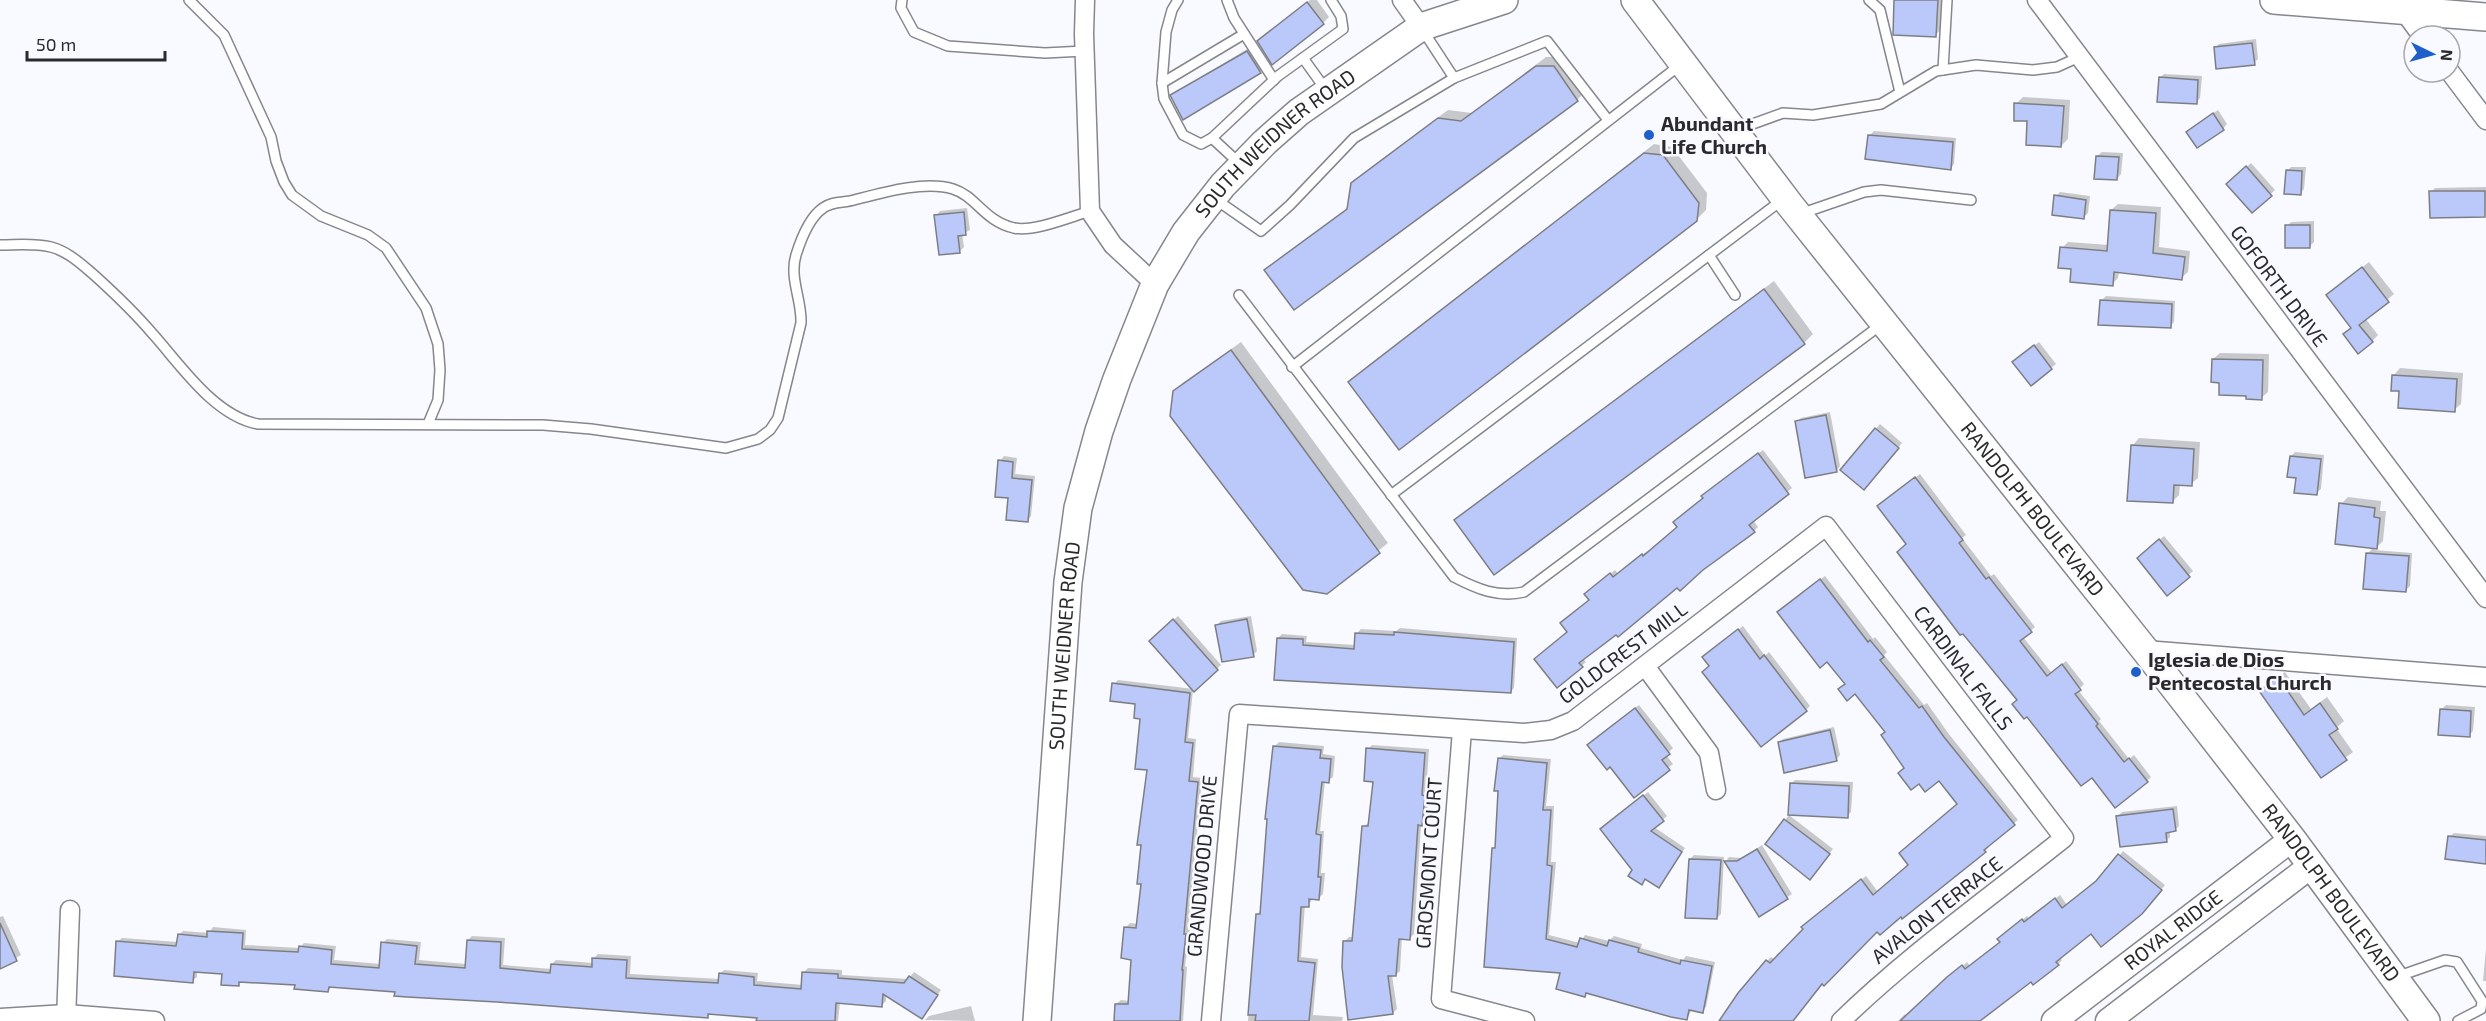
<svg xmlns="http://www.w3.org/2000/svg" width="2486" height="1021" viewBox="0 0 2486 1021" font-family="'Exo 2',sans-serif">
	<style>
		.shadow { fill: #0003 }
		.building { fill: #bbc9fa; stroke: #7d7e83; stroke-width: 1.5 }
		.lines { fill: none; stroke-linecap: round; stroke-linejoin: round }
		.service-casing { stroke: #85878c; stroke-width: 12 }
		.minor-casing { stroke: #85878c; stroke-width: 21 }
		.tertiary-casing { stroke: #85878c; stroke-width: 27 }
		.secondary-casing { stroke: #85878c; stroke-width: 30 }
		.service { stroke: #fff; stroke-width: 9 }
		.minor { stroke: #fff; stroke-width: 18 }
		.tertiary { stroke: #fff; stroke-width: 24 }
		.secondary { stroke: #fff; stroke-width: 27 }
		.poi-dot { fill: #1e5fcb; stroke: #f9faff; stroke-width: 2 }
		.labels { text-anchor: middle; stroke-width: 5; stroke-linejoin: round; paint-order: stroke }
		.poi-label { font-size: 20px; font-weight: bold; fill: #2a2a2c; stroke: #f9faff; text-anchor: start }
		.street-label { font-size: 20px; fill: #2a2a2c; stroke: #f9faff }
	</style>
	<rect width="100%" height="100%" fill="#f9faff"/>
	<g class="shadow">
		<polygon points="1310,0 1317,0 1329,17 1323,23 1266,35"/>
		<polygon points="1896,0 1944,0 1942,29 1935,35"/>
		<polygon points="2256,39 2258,59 2254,63 2215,48 2219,44"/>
		<polygon points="1254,45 1267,65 1260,72 1183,118 1179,90"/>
		<polygon points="1546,57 1564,57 1587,90 1578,99 1294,308 1266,270 1349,207 1353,184 1362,174 1448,110 1472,113"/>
		<polygon points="2164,74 2202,76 2200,98 2196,103 2160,78"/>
		<polygon points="2023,97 2070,100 2068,139 2061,146 2016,104"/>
		<polygon points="2218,110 2227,124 2223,129 2192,128"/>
		<polygon points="1874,131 1956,138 1954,164 1950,169 1869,136"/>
		<polygon points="1654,144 1672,147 1707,193 1706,210 1696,220 1350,382"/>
		<polygon points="2102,152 2123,153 2121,174 2117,179 2097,156"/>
		<polygon points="2251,163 2275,190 2252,211 2232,180"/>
		<polygon points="2291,167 2306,167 2304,189 2300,194 2287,171"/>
		<polygon points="2486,187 2485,216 2431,192 2435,188"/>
		<polygon points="2060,192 2090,196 2088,213 2083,218 2056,196"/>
		<polygon points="2118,204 2161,207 2159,247 2190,251 2188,272 2181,278 2119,271 2118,278 2112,284 2072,268 2062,248 2068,242 2109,245 2111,210"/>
		<polygon points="967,208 970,230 962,234 964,247 960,251 936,216 940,211"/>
		<polygon points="2314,221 2314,242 2310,246 2287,226 2291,222"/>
		<polygon points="2369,262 2394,294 2365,318 2378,335 2372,341 2352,327 2328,295"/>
		<polygon points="1774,281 1813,334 1804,343 1456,521 1465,512"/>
		<polygon points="2106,296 2175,301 2174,322 2170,326 2102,300"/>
		<polygon points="1241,342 1388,543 1327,592 1174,392 1184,382"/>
		<polygon points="2039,342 2056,364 2031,384 2018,358"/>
		<polygon points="2220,353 2269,354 2268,392 2261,398 2221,381 2213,359"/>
		<polygon points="2400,368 2463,373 2461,404 2454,410 2400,390 2394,375"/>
		<polygon points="1830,412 1840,466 1836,471 1796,422 1801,418"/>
		<polygon points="1880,424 1902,443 1868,483 1842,469"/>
		<polygon points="2139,438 2200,442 2198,478 2191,484 2180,484 2179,495 2172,502 2133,445"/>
		<polygon points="1763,450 1792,488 1753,520 1758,527 1754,531 1583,659 1586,662 1558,686 1568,632 1591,600 1590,590 1615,570 1618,574 1647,551 1648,553 1679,526 1707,492"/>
		<polygon points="2295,452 2324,455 2321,489 2316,493 2297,476 2291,456"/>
		<polygon points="1004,456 1017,458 1015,474 1035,476 1031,516 1027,521 1010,497 1000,461"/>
		<polygon points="1920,474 1966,535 1962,538 1991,576 1994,574 2035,627 2023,637 2052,673 2066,661 2084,684 2078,690 2101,719 2099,721 2129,759 2134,755 2151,777 2147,781 2092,775 2018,699 1908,544 1884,502"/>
		<polygon points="2348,497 2381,501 2380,511 2386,511 2383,541 2374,550 2412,553 2410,586 2406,590 2367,554 2374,547 2341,504"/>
		<polygon points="2164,536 2193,571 2167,594 2143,554"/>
		<polygon points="1825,576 1873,639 1875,637 1887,652 1884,655 1924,705 1927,703 1948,733 2018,820 1988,845 1989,847 1985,851 1901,915 1878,930 1785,1021 1725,1021 1739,994 1767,961 1771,957 1775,960 1805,929 1808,923 1866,876 1878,892 1909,864 1959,804 1939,779 1905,768 1886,732 1783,608"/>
		<polygon points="1178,616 1221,665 1193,690 1188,738 1196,739 1193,777 1202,778 1188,930 1190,930 1185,966 1187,967 1183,1021 1115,1021 1116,1004 1121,1000 1129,1001 1133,958 1125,928 1130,923 1138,924 1149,769 1141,718 1137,703 1114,684 1118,680 1194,689 1151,641"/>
		<polygon points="1251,616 1257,651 1253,655 1217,625 1221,621"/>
		<polygon points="1743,626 1765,656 1769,652 1810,706 1806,710 1711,666 1708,652"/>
		<polygon points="1400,628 1517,638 1514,688 1510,692 1275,679 1278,638 1282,634 1307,636 1306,642 1356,645 1356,634 1361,629 1396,631"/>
		<polygon points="2285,672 2311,709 2327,697 2344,721 2336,728 2353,752 2321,776 2261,691"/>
		<polygon points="1639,705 1673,748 1666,755 1673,764 1634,795 1593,741"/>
		<polygon points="2446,705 2475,707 2473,731 2469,735 2441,710"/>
		<polygon points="1834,727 1840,755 1836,760 1779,743 1783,739"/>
		<polygon points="1279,742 1324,746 1323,754 1335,756 1333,777 1328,781 1325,781 1320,831 1324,831 1321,873 1325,873 1323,894 1319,898 1313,898 1308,906 1305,905 1301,957 1318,959 1313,1015 1343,1017 1342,1021 1248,1021 1257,915 1261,910 1275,746"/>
		<polygon points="1372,745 1429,749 1426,792 1429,792 1426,820 1421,825 1414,934 1410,938 1402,937 1400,971 1396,975 1392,975 1397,1009 1393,1013 1345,941 1349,937 1354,937 1364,826 1370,822 1374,781 1368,749"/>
		<polygon points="1503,755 1551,759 1546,806 1554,806 1551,862 1556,862 1549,935 1580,943 1585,935 1609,941 1614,936 1642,944 1641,948 1683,960 1686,956 1715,962 1706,1007 1702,1011 1692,1009 1687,1019 1588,992 1585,995 1562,972 1493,849 1496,846 1499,759"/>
		<polygon points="1795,780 1853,782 1851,812 1847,816 1791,784"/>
		<polygon points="1648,792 1667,816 1654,827 1685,848 1659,887 1646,878 1642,883 1606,825"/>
		<polygon points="2177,806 2179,826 2175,830 2170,831 2170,837 2166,841 2118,816 2122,812"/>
		<polygon points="1789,815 1833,849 1814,873 1767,844"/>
		<polygon points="2454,833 2486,836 2486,862 2449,837"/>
		<polygon points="1762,845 1792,894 1759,915 1726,861 1729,857 1742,858"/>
		<polygon points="2123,851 2165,885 2146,908 2092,932 2059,957 2062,960 2058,964 2031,980 1978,1021 1898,1021 1905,1014 1907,1017 1967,962 1970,966 2001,941 2003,935 2027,916 2029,919 2060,895 2067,905 2100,879"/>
		<polygon points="1694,855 1724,857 1721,914 1717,918 1690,859"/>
		<polygon points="3,916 21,955 0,967 0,917"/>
		<polygon points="213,927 246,930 245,945 300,948 304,943 336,946 334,960 381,964 383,943 387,939 421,942 419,960 466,964 468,940 472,936 505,938 503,965 552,969 552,964 556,960 593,963 594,958 598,954 631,956 630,974 720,979 720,974 724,970 758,973 757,981 803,985 804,972 808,968 842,970 842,975 908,979 914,972 941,990 922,1017 886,994 886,1001 882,1005 840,1002 838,1021 772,1021 758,1017 712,1012 707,1017 332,986 328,991 296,984 243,980 239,984 223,973 197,971 197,977 192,981 117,942 122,938 178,942 179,935 183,931 209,933"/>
		<polygon points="2486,948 2486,981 2483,981"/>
		<polygon points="971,1006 975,1021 925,1020 929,1016"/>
	</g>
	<g class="building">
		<polygon points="1894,0 1938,0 1936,37 1893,35"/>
		<polygon points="1307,2 1324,24 1272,65 1257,41"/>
		<polygon points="2252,43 2255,65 2216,69 2214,47"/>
		<polygon points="1247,51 1261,73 1183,120 1170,95"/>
		<polygon points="1536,66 1554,66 1578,101 1294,310 1264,270 1347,209 1351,183 1438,118 1461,121"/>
		<polygon points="2159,77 2198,80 2197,104 2157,102"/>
		<polygon points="2014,103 2064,106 2061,147 2026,145 2027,121 2014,121"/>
		<polygon points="2213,113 2224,130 2197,148 2186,132"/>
		<polygon points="1868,135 1953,142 1951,170 1865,159"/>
		<polygon points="1644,153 1663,155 1699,203 1697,221 1399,450 1348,382"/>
		<polygon points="2096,156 2119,157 2117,180 2094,179"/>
		<polygon points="2246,166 2272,196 2252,213 2226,184"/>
		<polygon points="2286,170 2302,171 2301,195 2284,194"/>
		<polygon points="2429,191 2485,191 2485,217 2430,218"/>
		<polygon points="2054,195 2086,200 2084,219 2052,215"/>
		<polygon points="2110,210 2156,213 2153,253 2185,257 2182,280 2114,272 2113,286 2070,282 2071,269 2058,268 2060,247 2107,251"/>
		<polygon points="964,212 966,235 958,236 960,253 939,255 934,215"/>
		<rect x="2285" y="225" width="25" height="23"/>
		<polygon points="2362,267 2389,302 2359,325 2373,342 2358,354 2343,334 2351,328 2326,295"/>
		<polygon points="1764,289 1805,344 1494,575 1454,520"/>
		<polygon points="2100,300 2172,304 2171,328 2098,325"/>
		<polygon points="2034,345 2052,369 2031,386 2012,362"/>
		<polygon points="1231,350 1380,553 1327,594 1303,590 1170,416 1173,391"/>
		<polygon points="2212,359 2263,360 2262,400 2246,399 2246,396 2219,395 2219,383 2211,382"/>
		<polygon points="2392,375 2457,379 2455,412 2398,408 2399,391 2391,391"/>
		<polygon points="1826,415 1837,472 1805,478 1795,421"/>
		<polygon points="1875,428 1899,448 1864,490 1840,470"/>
		<polygon points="2131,445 2194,449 2192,486 2174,485 2173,503 2127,501"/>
		<polygon points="1758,453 1789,494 1749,525 1755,532 1703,570 1680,591 1677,588 1618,637 1616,635 1579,663 1583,667 1557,688 1534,659 1567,632 1560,623 1589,600 1584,594 1610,573 1613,577 1642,554 1643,556 1677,527 1673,522 1703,498 1701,496"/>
		<polygon points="2290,456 2321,459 2317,495 2294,493 2296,478 2287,477"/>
		<polygon points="998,460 1013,462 1012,478 1032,480 1028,522 1006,520 1008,498 995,497"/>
		<polygon points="1915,477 1963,540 1959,543 1986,579 1989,577 2032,632 2020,641 2047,676 2062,664 2081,690 2075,694 2098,724 2096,726 2124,762 2129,758 2148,782 2115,808 2092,778 2081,786 2027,717 2024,719 2012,704 2017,700 1963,634 1960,635 1897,552 1906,544 1877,506"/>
		<polygon points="2339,503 2375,508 2374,517 2380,518 2377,549 2335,544"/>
		<polygon points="2159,539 2190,577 2167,596 2137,558"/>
		<polygon points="2366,553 2409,556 2406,592 2363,589"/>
		<polygon points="1820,579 1868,642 1870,640 1884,657 1880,660 1919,708 1922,706 1944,737 2015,825 1984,850 1986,852 1902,919 1901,917 1880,935 1877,932 1824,986 1822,984 1793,1021 1719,1021 1738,993 1766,960 1770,963 1803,929 1801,927 1861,879 1873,895 1908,865 1899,853 1957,804 1939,781 1925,792 1919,784 1911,790 1898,773 1904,768 1881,735 1885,732 1855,694 1847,701 1838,689 1845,684 1827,662 1820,668 1777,612"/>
		<polygon points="1173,619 1218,670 1194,692 1149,641"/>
		<polygon points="1247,619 1254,657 1222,662 1215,625"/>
		<polygon points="1738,629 1760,659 1764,655 1807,711 1761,747 1702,672 1709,666 1702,657"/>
		<polygon points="1394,632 1514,642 1511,693 1274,680 1277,638 1303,639 1303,645 1354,649 1355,633 1394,635"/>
		<polygon points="2278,677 2304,715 2320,703 2338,729 2329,735 2347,760 2321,778 2259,691"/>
		<polygon points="1112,683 1190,693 1185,742 1193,743 1189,781 1198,782 1184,934 1186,934 1182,970 1183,970 1180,1021 1114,1021 1115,1004 1128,1004 1131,960 1121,958 1124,927 1136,928 1141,884 1137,884 1141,845 1137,845 1147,770 1135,769 1140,719 1134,718 1135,704 1110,701"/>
		<polygon points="1635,708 1670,754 1662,760 1670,770 1634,798 1610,767 1607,770 1587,745"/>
		<polygon points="2440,709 2471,711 2470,737 2438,735"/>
		<polygon points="1830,730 1837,761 1784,773 1778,742"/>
		<polygon points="1273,746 1321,750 1320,758 1331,759 1329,783 1322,782 1316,834 1321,835 1318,877 1321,877 1319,900 1309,899 1309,907 1301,907 1298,961 1315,963 1309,1021 1255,1021 1256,1015 1248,1015 1256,914 1260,914 1267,819 1265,819"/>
		<polygon points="1366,748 1425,753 1422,795 1425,796 1422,826 1418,825 1410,940 1399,939 1396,976 1388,976 1393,1014 1348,1020 1342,967 1343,941 1352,941 1362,826 1368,826 1373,782 1364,781"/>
		<polygon points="1498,758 1547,763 1543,810 1551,810 1547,865 1552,866 1546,939 1577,947 1580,938 1607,946 1609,940 1639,948 1638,952 1680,964 1681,960 1712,966 1703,1013 1689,1010 1687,1020 1671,1017 1586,993 1585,997 1556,989 1560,973 1484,967 1492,848 1495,848 1498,791 1494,791"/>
		<polygon points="1790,783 1849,786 1848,818 1788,815"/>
		<polygon points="1643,795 1664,821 1651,831 1682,852 1659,888 1645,879 1642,885 1628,876 1632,870 1600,829"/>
		<polygon points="2173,809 2176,831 2166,833 2167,842 2120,847 2116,816"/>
		<polygon points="1784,819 1830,854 1810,880 1765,844"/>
		<polygon points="2448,836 2486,840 2486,864 2445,859"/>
		<polygon points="1757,849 1788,899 1759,917 1724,861 1737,861"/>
		<polygon points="2118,854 2162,890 2142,914 2101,947 2091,934 2056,962 2059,965 2033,985 2031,982 1980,1021 1900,1021 1947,977 1962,965 1965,969 2000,942 1997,939 2022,919 2024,922 2055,898 2062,908 2096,881"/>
		<polygon points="1689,859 1721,860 1717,919 1685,918"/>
		<polygon points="0,923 17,961 0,969"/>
		<polygon points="207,931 243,933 242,949 298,952 299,946 332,950 331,964 379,968 381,942 417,946 415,964 465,968 467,940 501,942 500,968 550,973 551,964 592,967 592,958 627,960 626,978 718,983 719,973 754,977 754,985 801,989 802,972 838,974 838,978 904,983 909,976 938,995 922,1019 883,994 882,1007 836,1003 835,1021 756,1021 757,1018 708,1014 708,1018 497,1002 407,997 394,996 395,992 329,987 328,992 294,989 295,985 239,982 239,986 221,985 222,974 194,972 193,983 114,976 116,941 176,946 178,934 207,937"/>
	</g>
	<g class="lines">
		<g class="service-casing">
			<g id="service">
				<polyline points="189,0 224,35 271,137 276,161 284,182 292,195 321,216 368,235 386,248 426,308 438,344 440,370 438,400 428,424"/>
				<polyline points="902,0 901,8 914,32 948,46 1045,53 1084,51"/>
				<polyline points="1178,0 1172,10 1166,32 1162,83 1164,99 1183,135 1201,144 1212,138 1278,76 1343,29 1341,16 1331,0"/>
				<polyline points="1227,0 1234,18 1274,80"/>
				<polyline points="1869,0 1880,10 1900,92"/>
				<polyline points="1422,29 1454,78"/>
				<polyline points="1303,58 1326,90"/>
				<polyline points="1943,70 1947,0"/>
				<polyline points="1162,83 1244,34"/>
				<polyline points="1736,130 1783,113 1813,115 1881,104 1936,71 1976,65 2033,70 2057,67 2079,57"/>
				<polyline points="1212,138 1239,163"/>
				<polyline points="1215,199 1261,231 1290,205 1354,138 1454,78 1547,41 1608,120"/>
				<polyline points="1800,214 1864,192 1881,190 1971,200"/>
				<path d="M0,245C17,245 34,243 51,247C67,251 80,263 93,274C113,292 134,312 152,333C180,364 214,416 258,424L543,425L591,429L726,448L758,439L770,430L778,418L801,323C802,300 789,278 796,255C801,239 810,217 823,208C832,201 844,203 854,200C881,193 925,180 953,189C976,196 984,221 1014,228C1034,232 1070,217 1090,211"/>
				<polyline points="1709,255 1735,295"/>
				<path d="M1239,295L1454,577C1477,589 1498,598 1524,592L1882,324"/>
				<polyline points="1292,367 1680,65"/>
				<polyline points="1391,495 1782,200"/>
				<polyline points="2396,977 2445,960 2457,962 2482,1001 2481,1009 2458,1021"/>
			</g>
		</g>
		<g class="minor-casing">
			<g id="minor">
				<polyline points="1085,0 1084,34 1090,211 1113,245 1155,284"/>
				<polyline points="1402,0 1421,27"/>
				<polyline points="2037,0 2486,598"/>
				<polyline points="2403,10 2422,36"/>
				<polyline points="2450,72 2486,120"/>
				<polyline points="2145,650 2486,677"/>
				<polyline points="1645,666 1709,753 1716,790"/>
				<polyline points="1462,730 1441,999 1525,1021"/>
				<polyline points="0,1018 66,1014 155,1021"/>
				<polyline points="66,1021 70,910"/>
				<path d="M1211,1021L1239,714L1524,733L1551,730L1573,721L1826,526L2064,838C1989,898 1910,954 1841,1021"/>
			</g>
		</g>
		<g class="tertiary-casing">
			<g id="tertiary">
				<path id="s1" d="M2054,1021L2292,839"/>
				<polyline points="2108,1021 2312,865"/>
			</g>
		</g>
		<g class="secondary-casing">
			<g id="secondary">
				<path id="s2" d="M1635,0L1790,205L2145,650L2292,839L2426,1021"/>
				<polyline points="2274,0 2486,17"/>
				<path id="s3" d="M1037,1021L1068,582L1078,508L1099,431L1117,379L1155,284L1186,232L1223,185L1265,142L1299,112L1421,27L1504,0"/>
			</g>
		</g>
		<use href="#service" class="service"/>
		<use href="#minor" class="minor"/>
		<use href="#tertiary" class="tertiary"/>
		<use href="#secondary" class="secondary"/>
	</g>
	<g class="poi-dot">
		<circle cx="1649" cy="135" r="6"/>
		<circle cx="2136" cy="672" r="6"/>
	</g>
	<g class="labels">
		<g class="poi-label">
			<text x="1661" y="131">Abundant<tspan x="1661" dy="23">Life Church</tspan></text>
			<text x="2148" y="667">Iglesia de Dios<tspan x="2148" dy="23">Pentecostal Church</tspan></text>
		</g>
		<g class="street-label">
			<text dy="7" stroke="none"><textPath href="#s3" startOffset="939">SOUTH WEIDNER ROAD</textPath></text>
			<text transform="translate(2279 286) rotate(53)" y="7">GOFORTH DRIVE</text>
			<text dy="7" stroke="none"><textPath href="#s2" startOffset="646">RANDOLPH BOULEVARD</textPath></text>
			<text dy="7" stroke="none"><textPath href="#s3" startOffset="376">SOUTH WEIDNER ROAD</textPath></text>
			<text transform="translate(1623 653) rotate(-37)" y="7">GOLDCREST MILL</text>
			<text transform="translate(1963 668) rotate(53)" y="7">CARDINAL FALLS</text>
			<text transform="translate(1429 863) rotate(-86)" y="7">GROSMONT COURT</text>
			<text transform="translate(1202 866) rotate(-85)" y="7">GRANDWOOD DRIVE</text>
			<text dy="7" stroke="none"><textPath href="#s2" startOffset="1132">RANDOLPH BOULEVARD</textPath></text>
			<text transform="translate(1937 910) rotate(-38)" y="7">AVALON TERRACE</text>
			<text dy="7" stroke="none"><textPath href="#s1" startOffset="150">ROYAL RIDGE</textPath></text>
		</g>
	</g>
	<g transform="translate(2432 54) rotate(95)"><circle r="28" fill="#f9faff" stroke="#a6a7ab" stroke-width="1.5"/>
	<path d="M0-4.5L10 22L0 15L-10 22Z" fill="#1e5fcb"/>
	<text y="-9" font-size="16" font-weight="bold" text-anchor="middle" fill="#2a2a2c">N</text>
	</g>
	<path d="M27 51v9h138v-9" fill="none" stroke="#2a2a2c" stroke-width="3"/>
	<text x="36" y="51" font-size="18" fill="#2a2a2c" stroke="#f9faff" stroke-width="4.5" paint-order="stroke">50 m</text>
</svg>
